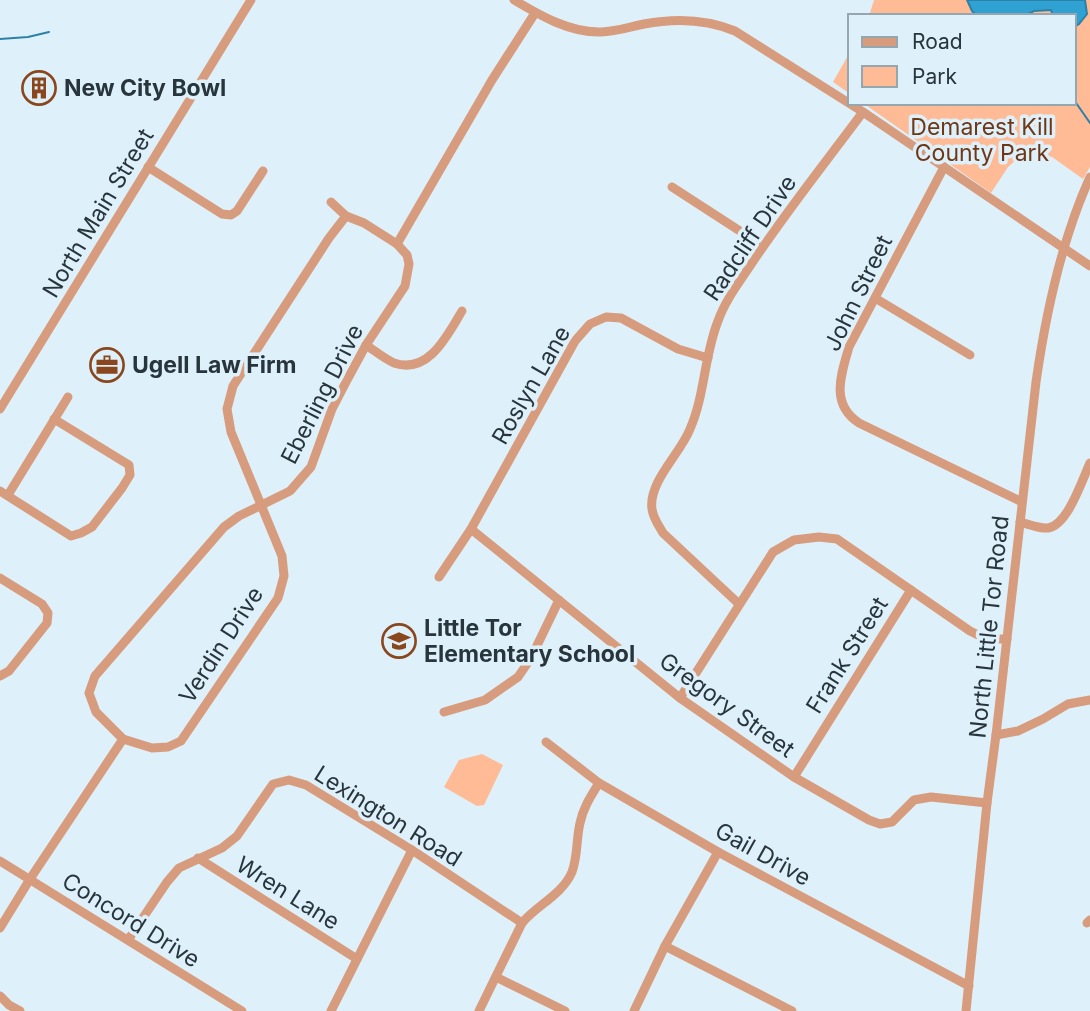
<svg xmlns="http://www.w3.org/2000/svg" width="1090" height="1011" viewBox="0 0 1090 1011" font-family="Inter,sans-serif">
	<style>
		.green { fill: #ffba96 }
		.water { fill: #2fa1d3; stroke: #2d81a6; stroke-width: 2 }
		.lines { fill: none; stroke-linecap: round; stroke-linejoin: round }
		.stream { stroke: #2d81a6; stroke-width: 2 }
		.minor { stroke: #d79c7d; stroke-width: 9 }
		.labels { text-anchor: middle; stroke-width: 7; stroke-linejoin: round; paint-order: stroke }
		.poi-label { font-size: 23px; font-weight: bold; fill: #29353c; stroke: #def1fb; text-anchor: start }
		.park-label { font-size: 23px; fill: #6f3715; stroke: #def1fb }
		.street-label { font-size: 23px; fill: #29353c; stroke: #def1fb }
	</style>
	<rect width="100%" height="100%" fill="#def1fb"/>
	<g class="green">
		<polygon points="874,0 1090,0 1090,167 1083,179 1052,157 1026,151 1008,167 991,193 863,103 1074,103 1074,16 869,16"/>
		<polygon points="850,52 850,94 833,82"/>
		<polygon points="482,754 503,765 484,805 477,806 444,787 459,760"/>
	</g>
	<polygon class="water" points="967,0 1085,0 1087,14 1079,24 1074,27 1074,16 1053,16 1051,10 1034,11 1024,16 1013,14 1010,16 977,16 972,11"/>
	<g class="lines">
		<g class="stream">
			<polyline points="0,39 28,37 49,32"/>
			<polyline points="1074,100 1090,123"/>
		</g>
		<g class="minor">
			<path d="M514,0C539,15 570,33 601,32C615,32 630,27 644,24C675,18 706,19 735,31L863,112L1090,266"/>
			<polyline points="148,167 222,214 231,215 237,211 263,171"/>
			<path d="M944,167L849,347C841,375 830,404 859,423L1022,502"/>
			<polyline points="672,187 763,246"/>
			<polyline points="331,202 346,216 364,223 397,244"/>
			<polyline points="346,216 329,238 233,386 227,409 231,432 282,556 284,576 278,598 181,741 168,747 152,748 123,739 96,712 89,693 95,676 224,527 239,516 290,491 311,467 332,409 346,382 366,345 405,286 409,264 407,255 397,244 492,80 535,13"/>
			<polyline points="875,298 970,355"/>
			<path d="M366,345C375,351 385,359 394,363C429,375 448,334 462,311"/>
			<polyline points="0,409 251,0"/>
			<polyline points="0,491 71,536 81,533 92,527 122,488 130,475 129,465 54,419"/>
			<polyline points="8,495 68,397"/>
			<path d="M1020,522C1028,524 1040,529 1048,528C1068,525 1082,480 1090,463"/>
			<polyline points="471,529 680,698 794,777 869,820 880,824 892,822 914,800 931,797 987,803"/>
			<polyline points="439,577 471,529 575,341 590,324 606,317 621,318 678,349 708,358"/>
			<polyline points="0,578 42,604 48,613 47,623 9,671 0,676"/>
			<path d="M739,604L663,533C659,526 653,518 652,509C648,482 681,453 690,429C705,395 704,356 718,321C725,301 738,284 750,266C785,213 825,163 863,112"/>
			<polyline points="680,698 773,552 794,540 819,537 837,539 970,631 986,639 1007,639"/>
			<polyline points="444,712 485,700 518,677 531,658 559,600"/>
			<polyline points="996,735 1018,731 1043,719 1068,704 1090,700"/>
			<polyline points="546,742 599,783 718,852 969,986"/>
			<polyline points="794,777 911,590"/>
			<polyline points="198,858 357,959"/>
			<polyline points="0,861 242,1011"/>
			<polyline points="1087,923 1090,920"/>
			<polyline points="0,928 30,879 123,739"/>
			<polyline points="128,940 167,882 179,868 222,848 237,836 273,784 289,780 306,785 412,850 522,923"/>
			<polyline points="665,946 792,1011"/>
			<polyline points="496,977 565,1011"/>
			<polyline points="0,996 9,1005 20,1011"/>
			<polyline points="331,1011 412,850"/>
			<path d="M479,1011L522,923C537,905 562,895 572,872C578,856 576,840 580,823C583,808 591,796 599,783"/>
			<polyline points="634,1011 665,946 718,852"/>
			<path d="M966,1011L987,803L996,735L1036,382C1046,312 1061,241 1090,177"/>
		</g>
	</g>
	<defs>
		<g id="building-ring" transform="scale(1.75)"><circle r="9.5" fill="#def1fb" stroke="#8a461c" stroke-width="1.5"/><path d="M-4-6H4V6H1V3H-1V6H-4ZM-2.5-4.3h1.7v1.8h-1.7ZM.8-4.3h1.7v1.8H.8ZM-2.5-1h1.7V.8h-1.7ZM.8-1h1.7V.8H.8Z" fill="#8a461c"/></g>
		<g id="office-ring" transform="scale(1.75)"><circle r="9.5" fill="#def1fb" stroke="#8a461c" stroke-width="1.5"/><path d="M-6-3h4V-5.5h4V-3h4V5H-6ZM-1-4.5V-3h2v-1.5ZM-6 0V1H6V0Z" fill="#8a461c"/></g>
		<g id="school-ring" transform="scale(1.75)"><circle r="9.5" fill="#def1fb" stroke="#8a461c" stroke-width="1.5"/><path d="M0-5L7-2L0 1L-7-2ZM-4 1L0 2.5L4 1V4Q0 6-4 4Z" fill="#8a461c"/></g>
	</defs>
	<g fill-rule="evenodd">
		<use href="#building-ring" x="39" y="88"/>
		<use href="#office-ring" x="107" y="365"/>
		<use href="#school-ring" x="399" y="641"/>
	</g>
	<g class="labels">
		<g class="poi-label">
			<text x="64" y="96">New City Bowl</text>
			<text x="132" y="373">Ugell Law Firm</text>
			<text x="424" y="636">Little Tor<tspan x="424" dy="26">Elementary School</tspan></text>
		</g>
		<g class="park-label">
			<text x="982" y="135">Demarest Kill<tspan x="982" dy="26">County Park</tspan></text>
		</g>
		<g class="street-label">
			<text transform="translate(98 213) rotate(-59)" y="8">North Main Street</text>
			<text transform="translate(750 238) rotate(-56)" y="8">Radcliff Drive</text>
			<text transform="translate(858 293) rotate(-64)" y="8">John Street</text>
			<text transform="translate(531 385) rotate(-60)" y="8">Roslyn Lane</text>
			<text transform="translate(322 394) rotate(-63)" y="8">Eberling Drive</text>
			<text transform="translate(989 627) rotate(-84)" y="8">North Little Tor Road</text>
			<text transform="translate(221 645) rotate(-57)" y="8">Verdin Drive</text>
			<text transform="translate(847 655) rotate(-58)" y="8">Frank Street</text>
			<text transform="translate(727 705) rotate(36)" y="8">Gregory Street</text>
			<text transform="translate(388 816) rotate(32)" y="8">Lexington Road</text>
			<text transform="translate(763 854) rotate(29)" y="8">Gail Drive</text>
			<text transform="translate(288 893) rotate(32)" y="8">Wren Lane</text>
			<text transform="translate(131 920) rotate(32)" y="8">Concord Drive</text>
		</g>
	</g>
	<rect x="848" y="14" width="228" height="91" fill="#def1fb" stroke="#96a6af" stroke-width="2"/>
	<rect x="862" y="37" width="35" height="10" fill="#d79c7d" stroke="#96a6af" stroke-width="2"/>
	<text x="912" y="49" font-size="21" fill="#29353c">Road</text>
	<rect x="862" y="66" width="35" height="21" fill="#ffba96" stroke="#96a6af" stroke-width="2"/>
	<text x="912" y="84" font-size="21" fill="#29353c">Park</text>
</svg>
